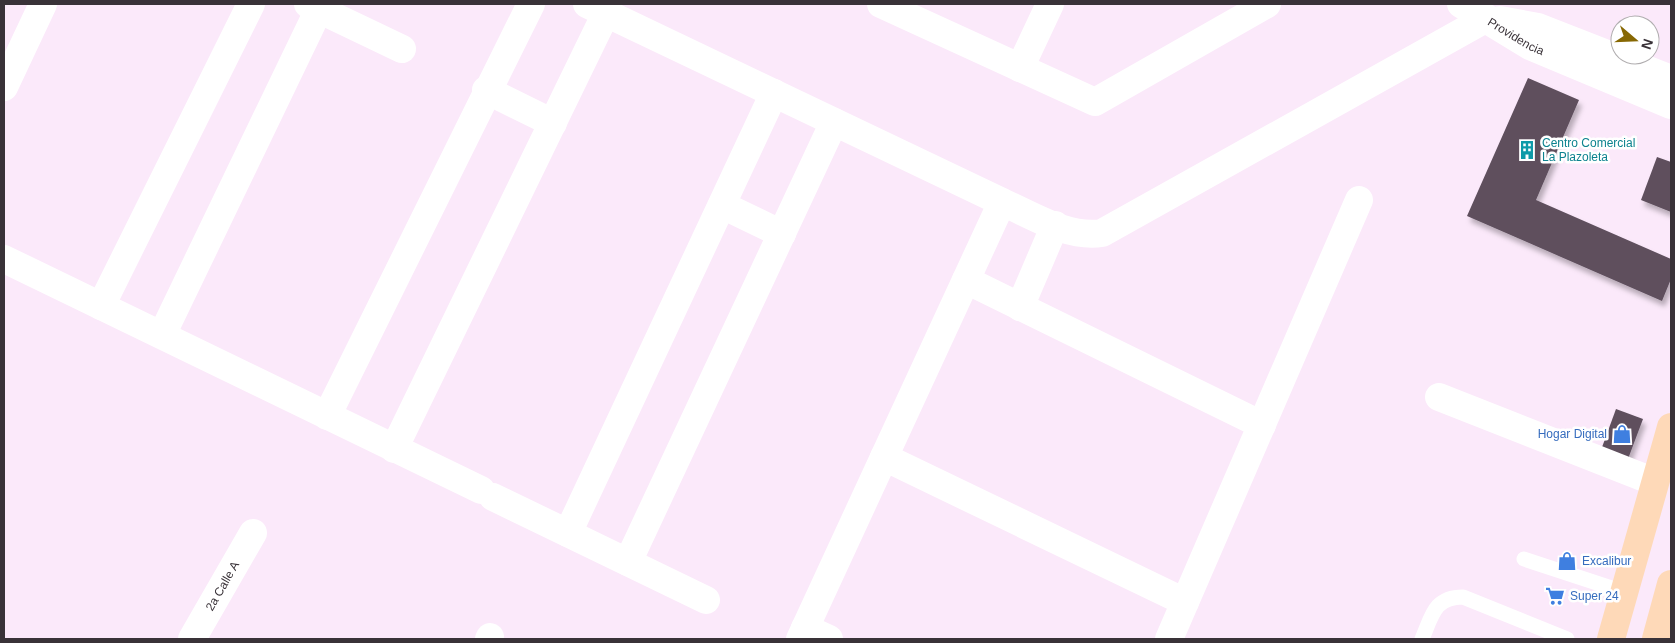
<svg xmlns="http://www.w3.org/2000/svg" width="1675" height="643" viewBox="0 0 1675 643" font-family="Arial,sans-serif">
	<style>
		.building { fill: #5e4f5d; filter: url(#shadow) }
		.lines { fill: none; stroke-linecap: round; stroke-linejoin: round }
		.service { stroke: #fff; stroke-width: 15 }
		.minor { stroke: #fff; stroke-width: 28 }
		.primary { stroke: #fed9b8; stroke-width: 28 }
		.labels { text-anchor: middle; stroke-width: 5; stroke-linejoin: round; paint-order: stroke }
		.street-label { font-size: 12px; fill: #393238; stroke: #fff }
		.culture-label { font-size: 12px; fill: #0d838f; stroke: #fff; text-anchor: start }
		.shop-label { font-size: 12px; fill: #366cbe; stroke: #fff; text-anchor: start }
	</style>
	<defs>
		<filter id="shadow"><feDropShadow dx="3" dy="5.5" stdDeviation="2.5" flood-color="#0004"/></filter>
	</defs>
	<rect width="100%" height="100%" fill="#fbe9fa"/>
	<g class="building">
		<polygon points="1528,78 1579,100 1536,200 1671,259 1671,279 1662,301 1467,216"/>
		<polygon points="1657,157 1671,162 1671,212 1641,200"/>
		<polygon points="1616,409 1643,419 1628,459 1601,450"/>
	</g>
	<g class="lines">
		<g class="service">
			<polyline points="1524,559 1624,592"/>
			<path d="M1422,639C1432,616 1434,597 1463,597L1567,639"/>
		</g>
		<g class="minor">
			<polyline points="308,4 402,49"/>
			<path d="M587,4L1002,202C1034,216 1067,238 1102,233L1487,18"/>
			<polyline points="881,4 1095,102 1267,4"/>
			<path id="s1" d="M1461,4L1530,46L1671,105"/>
			<polyline points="1500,20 1538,27 1671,79"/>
			<polyline points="1020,68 1050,4"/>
			<polyline points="4,87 43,4"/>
			<polyline points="486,90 553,123"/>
			<polyline points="722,205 782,234"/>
			<polyline points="4,259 481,490"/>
			<polyline points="966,280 1262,425"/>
			<polyline points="101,306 251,4"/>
			<polyline points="1020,307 1055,225"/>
			<polyline points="162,335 319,9"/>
			<polyline points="1439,397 1655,482"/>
			<polyline points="327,416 531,4"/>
			<polyline points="394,449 606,13"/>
			<polyline points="884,457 1185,602"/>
			<polyline points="493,497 706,600"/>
			<polyline points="568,533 774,93"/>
			<polyline points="628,562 834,122"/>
			<polyline points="805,628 829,639"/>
			<path id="s2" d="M192,639L253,533"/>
			<polyline points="489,639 490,637"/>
			<polyline points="800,639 1002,202"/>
			<polyline points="1169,639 1359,200"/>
		</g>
		<g class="primary">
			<polyline points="1611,639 1671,427"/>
			<polyline points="1656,639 1671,584"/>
		</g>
	</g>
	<defs>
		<g id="building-bare" transform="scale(1.5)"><path d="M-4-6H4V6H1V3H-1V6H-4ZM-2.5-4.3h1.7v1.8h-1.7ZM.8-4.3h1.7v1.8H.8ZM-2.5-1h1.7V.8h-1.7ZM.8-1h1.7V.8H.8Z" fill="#0f9aa8" stroke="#fff" stroke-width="2.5" paint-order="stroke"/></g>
		<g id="shop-bare" transform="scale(1.5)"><path d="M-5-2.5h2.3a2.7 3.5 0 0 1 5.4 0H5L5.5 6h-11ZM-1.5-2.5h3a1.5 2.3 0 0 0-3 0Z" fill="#3f7fe0" stroke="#fff" stroke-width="2.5" paint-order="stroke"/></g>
		<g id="supermarket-bare" transform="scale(1.5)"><path d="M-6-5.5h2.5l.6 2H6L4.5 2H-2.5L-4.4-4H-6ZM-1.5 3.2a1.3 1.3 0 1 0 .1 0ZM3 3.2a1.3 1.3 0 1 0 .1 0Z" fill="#3f7fe0" stroke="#fff" stroke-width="2.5" paint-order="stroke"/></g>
	</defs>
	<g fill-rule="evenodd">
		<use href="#building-bare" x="1527" y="150"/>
		<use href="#shop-bare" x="1622" y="434"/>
		<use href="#shop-bare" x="1567" y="561"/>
		<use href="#supermarket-bare" x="1555" y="596"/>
	</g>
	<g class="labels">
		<g class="street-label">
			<text dy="4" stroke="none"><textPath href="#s1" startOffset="64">Providencia</textPath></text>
			<text dy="4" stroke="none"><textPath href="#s2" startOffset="61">2a Calle A</textPath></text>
		</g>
		<g class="culture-label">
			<text x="1542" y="147">Centro Comercial<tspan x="1542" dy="14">La Plazoleta</tspan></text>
		</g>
		<g class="shop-label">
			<text x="1607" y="438" text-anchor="end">Hogar Digital</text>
			<text x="1582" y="565">Excalibur</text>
			<text x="1570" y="600">Super 24</text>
		</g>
	</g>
	<rect width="1675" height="643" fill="none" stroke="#393238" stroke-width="10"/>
	<g transform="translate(1635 40) rotate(109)"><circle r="24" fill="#ffffff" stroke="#b0adaf"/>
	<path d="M0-4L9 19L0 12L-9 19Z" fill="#876803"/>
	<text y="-8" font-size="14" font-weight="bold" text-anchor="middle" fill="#393238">N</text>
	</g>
</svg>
